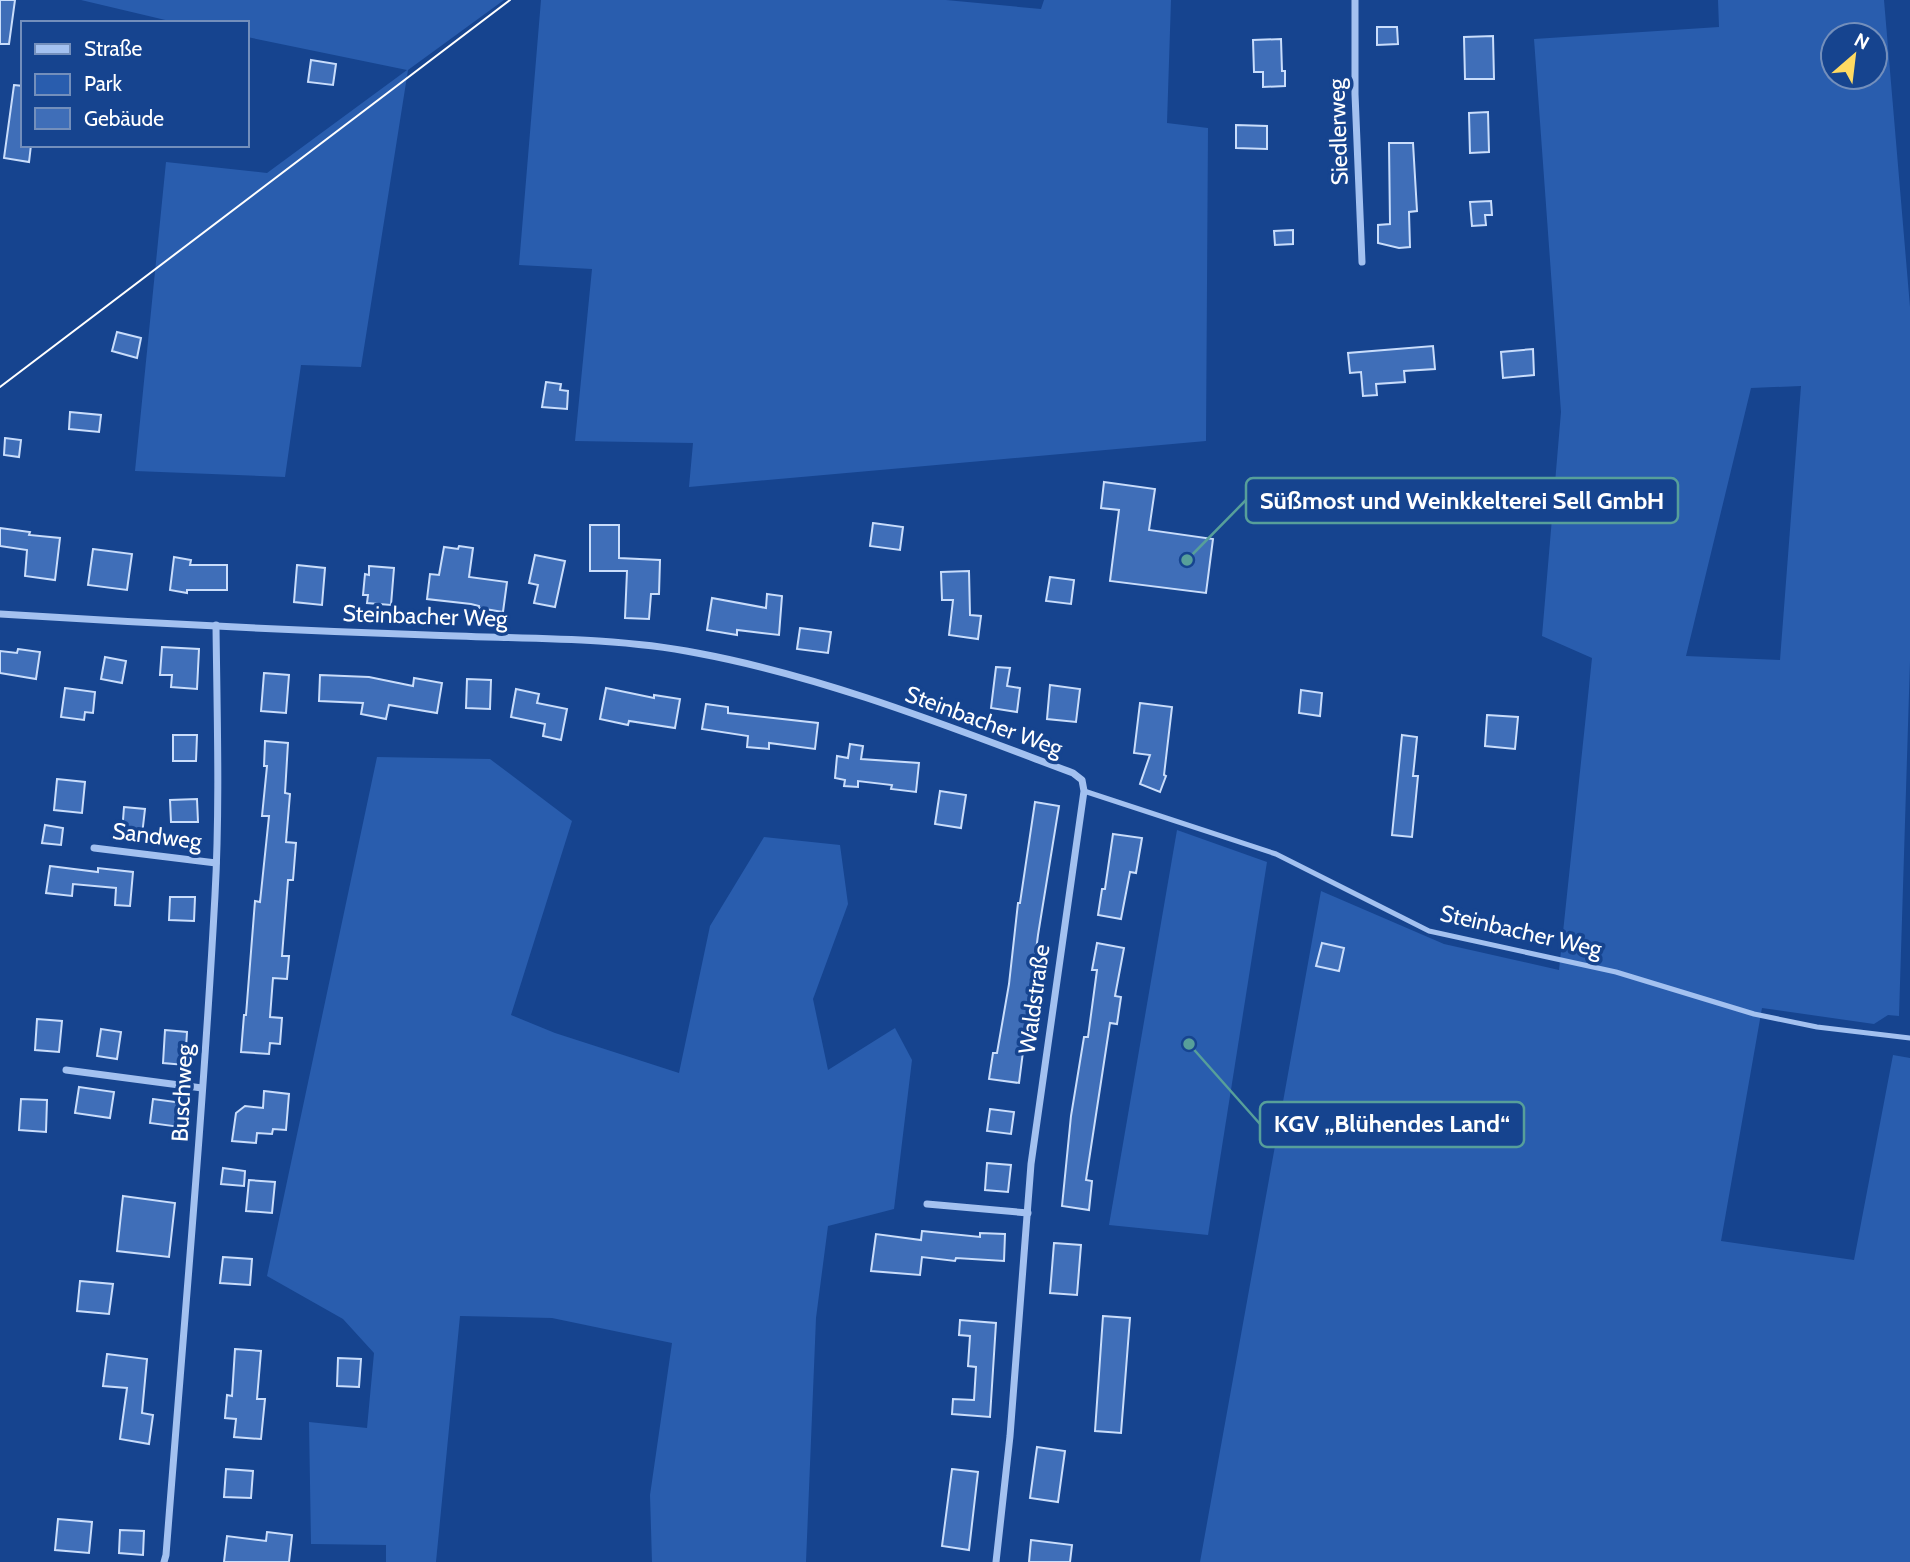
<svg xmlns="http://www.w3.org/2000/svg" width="1910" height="1562" viewBox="0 0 1910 1562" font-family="Cabin,sans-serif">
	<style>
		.green { fill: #295dae; fill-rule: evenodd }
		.building { fill: #3f6eb8; stroke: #c9ddfb; stroke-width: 2 }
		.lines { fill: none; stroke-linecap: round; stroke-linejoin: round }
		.lane { stroke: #a3c1f0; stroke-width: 5 }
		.street { stroke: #a3c1f0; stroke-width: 7 }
		.tram { stroke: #fff; stroke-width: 2 }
		.labels { text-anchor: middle; stroke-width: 7; stroke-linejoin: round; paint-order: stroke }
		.street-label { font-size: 23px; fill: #fff; stroke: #16448f }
		.leader { fill: none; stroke: #579f9a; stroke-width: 2.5 }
		.callout-dot { fill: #579f9a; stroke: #16448f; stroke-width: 2.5 }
		.callout { fill: #16448f; stroke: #579f9a; stroke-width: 2.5 }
		.callout-label { font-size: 24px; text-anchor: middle; font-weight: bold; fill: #fff }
	</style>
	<rect width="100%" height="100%" fill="#16448f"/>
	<g class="green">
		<polygon points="81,0 504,0 408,70 361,367 301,365 285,477 135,471 166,162 267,173 407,70 247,37 247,23 178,23"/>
		<polygon points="541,0 946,0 1041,9 1044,0 1171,0 1167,123 1208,128 1206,441 689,487 693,443 575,441 592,269 519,265"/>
		<path d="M1718,0H1884L1910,307V661L1899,1016L1888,1015L1874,1024L1762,1008L1721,1241L1854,1260L1893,1055L1910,1058V1562H1200L1321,891L1444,944L1559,970L1592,658L1542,636L1561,412L1534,39L1719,27ZM1833,35H1875V77H1833ZM1801,386L1780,660L1686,656L1751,388Z"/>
		<polygon points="377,757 490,759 572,821 511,1015 555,1033 679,1073 710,926 764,837 840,845 848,904 813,999 828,1070 895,1028 912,1060 894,1209 828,1226 816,1318 806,1562 652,1562 650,1495 672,1343 552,1318 460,1316 436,1562 386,1562 386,1545 311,1544 309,1422 367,1428 374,1353 343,1319 267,1276"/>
		<polygon points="1177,830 1267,862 1208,1235 1109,1225"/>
	</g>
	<g class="building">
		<polygon points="0,0 15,0 9,44 0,44"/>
		<polygon points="1377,27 1397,27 1398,44 1377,45"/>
		<polygon points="1493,36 1494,79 1465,79 1464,37"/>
		<polygon points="1281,39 1282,71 1285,71 1285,86 1263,87 1263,72 1254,72 1253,40"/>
		<polygon points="311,60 336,64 333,85 308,82"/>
		<polygon points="14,85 23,86 23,145 31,145 29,162 4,158"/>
		<polygon points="1488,112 1489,152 1470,153 1469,113"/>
		<polygon points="1236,125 1267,126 1267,149 1236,148"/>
		<polygon points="1389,143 1413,143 1417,211 1409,212 1410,247 1399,248 1378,243 1378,225 1390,224"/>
		<polygon points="1491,201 1492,215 1485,215 1486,225 1472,226 1470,202"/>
		<polygon points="1293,230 1293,244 1275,245 1274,231"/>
		<polygon points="117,332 141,338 137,358 112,351"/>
		<polygon points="1433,346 1435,369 1404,371 1405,382 1376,384 1377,395 1363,396 1361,372 1350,373 1348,353"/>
		<polygon points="1533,349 1534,375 1503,378 1501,352"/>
		<polygon points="546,382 561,384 560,390 568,391 567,409 542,407"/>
		<polygon points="70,412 101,415 99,432 69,429"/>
		<polygon points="5,438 21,440 19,457 4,455"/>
		<polygon points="1104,482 1155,489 1149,530 1213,539 1206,593 1110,581 1119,510 1101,508"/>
		<polygon points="873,523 903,527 900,550 870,546"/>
		<polygon points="590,525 619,525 619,558 660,560 659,594 651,594 649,619 625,618 627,571 590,571"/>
		<polygon points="0,528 30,532 29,535 60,538 55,580 25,576 27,550 0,546"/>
		<polygon points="459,546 473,548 469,577 507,582 503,612 479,608 479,606 471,604 427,599 430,574 439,575 444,547 458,549"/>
		<polygon points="93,549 132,554 127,590 88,585"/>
		<polygon points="535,555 565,561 555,607 534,603 538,585 529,583"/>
		<polygon points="174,557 191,560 190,565 227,565 227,590 187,590 187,593 170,590"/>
		<polygon points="297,565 325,568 322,605 294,602"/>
		<polygon points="369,566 394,568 391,605 367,603 368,595 363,595 365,574 369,575"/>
		<polygon points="969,571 970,615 981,616 978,639 949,635 953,600 942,600 941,572"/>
		<polygon points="1050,577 1074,580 1071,604 1046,601"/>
		<polygon points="767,594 782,596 779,635 737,630 737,635 707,630 712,598 766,608"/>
		<polygon points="800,628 831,632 828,653 797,649"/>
		<polygon points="162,647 199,649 197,689 171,687 172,675 160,675"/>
		<polygon points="18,649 40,652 36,679 0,673 0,651 17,653"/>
		<polygon points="105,657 126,661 122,683 101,679"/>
		<polygon points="996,667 1010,668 1007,686 1020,688 1017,712 991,708"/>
		<polygon points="264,673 289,675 286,713 261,711"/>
		<polygon points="320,675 369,677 413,686 414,678 442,683 437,713 389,705 386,719 361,714 363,703 319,701"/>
		<polygon points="467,679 491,680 490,709 466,708"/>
		<polygon points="1050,685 1080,689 1076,722 1047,719"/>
		<polygon points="65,688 95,692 93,713 85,712 84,720 61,717"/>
		<polygon points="606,688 654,698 654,695 680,699 675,728 629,721 628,725 600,719"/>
		<polygon points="516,689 539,694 537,703 567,709 561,740 543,736 545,724 511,717"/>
		<polygon points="1301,690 1322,693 1320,716 1299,713"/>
		<polygon points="1140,703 1172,707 1164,775 1166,776 1160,792 1140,784 1150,755 1134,753"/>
		<polygon points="706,704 728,707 728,713 818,723 815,749 769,743 769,749 747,747 748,736 702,729"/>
		<polygon points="1487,715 1518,717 1515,749 1485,746"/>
		<polygon points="173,735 197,735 196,761 173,761"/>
		<polygon points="1402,735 1417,737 1413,776 1418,776 1412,837 1392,835"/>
		<polygon points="265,741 288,743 285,793 290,794 286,842 296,843 293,880 288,880 282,956 289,956 287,979 273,978 270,1017 282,1018 280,1044 270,1043 269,1054 241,1052 244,1015 246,1015 255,901 260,902 269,816 262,816 267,766 264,766"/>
		<polygon points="850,744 863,746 861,759 919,763 916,792 891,789 892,785 858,781 858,787 844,786 845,780 835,778 837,756 848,758"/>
		<polygon points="57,779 85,782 82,813 54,810"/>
		<polygon points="940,791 966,795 961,828 935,824"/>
		<polygon points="197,799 198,822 171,822 170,800"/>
		<polygon points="1035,802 1059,806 1038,935 1019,1083 989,1079 993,1053 997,1053 1009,984 1018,903 1020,903"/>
		<polygon points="124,807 145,809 142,835 122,833"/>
		<polygon points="45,825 63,828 61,845 42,843"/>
		<polygon points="1113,834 1142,838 1136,873 1130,872 1121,919 1098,915 1102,889 1105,889"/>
		<polygon points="50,866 98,872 98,868 133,872 130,906 115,905 116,888 73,884 72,896 46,893"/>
		<polygon points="170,897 195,897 194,921 169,920"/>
		<polygon points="1097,943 1124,948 1115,996 1121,997 1117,1024 1110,1023 1086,1180 1092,1181 1089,1210 1062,1206 1071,1116 1084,1037 1088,1037 1097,970 1092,970"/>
		<polygon points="1322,943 1344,948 1339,971 1316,966"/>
		<polygon points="37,1019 62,1021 59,1052 35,1050"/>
		<polygon points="101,1029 121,1032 117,1059 97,1056"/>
		<polygon points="165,1030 187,1032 185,1065 163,1063"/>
		<polygon points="79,1087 114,1092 110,1118 75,1113"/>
		<polygon points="264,1091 289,1094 286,1130 273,1129 272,1134 257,1133 256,1143 232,1141 236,1113 245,1106 263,1108"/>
		<polygon points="21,1099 47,1100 46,1132 19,1130"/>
		<polygon points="153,1099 183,1103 180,1127 150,1123"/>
		<polygon points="990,1109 1014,1112 1011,1134 987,1131"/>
		<polygon points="987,1163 1011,1165 1008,1192 985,1190"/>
		<polygon points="223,1168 245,1171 244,1186 221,1184"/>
		<polygon points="249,1180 275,1182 272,1213 246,1211"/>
		<polygon points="123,1196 175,1203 169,1257 117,1251"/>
		<polygon points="922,1231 980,1237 980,1233 1005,1234 1004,1261 956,1258 955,1261 922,1257 920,1275 871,1271 876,1234 921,1240"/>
		<polygon points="1054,1243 1081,1245 1077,1295 1050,1293"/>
		<polygon points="223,1257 252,1259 250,1285 220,1283"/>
		<polygon points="80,1281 113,1284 109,1314 77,1311"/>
		<polygon points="1103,1316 1130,1318 1121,1433 1095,1431"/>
		<polygon points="960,1320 996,1323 990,1417 952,1414 953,1399 974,1400 976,1367 968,1366 970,1336 959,1335"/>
		<polygon points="235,1349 261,1351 257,1399 265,1399 261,1439 234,1437 236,1419 225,1418 227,1395 232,1396"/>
		<polygon points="107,1354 147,1359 142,1413 153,1415 149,1444 120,1439 127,1388 103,1386"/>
		<polygon points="338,1358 361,1359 359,1387 337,1386"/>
		<polygon points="1037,1447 1065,1451 1058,1502 1030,1498"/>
		<polygon points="226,1469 253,1471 251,1498 224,1497"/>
		<polygon points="952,1469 978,1472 969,1550 942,1546"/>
		<polygon points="58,1519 92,1522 89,1553 55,1550"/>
		<polygon points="120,1530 144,1531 143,1555 119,1553"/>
		<polygon points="267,1532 292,1535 289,1562 224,1562 227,1536 266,1541"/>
		<polygon points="1031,1540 1072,1545 1070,1562 1029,1562"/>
	</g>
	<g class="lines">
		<polyline class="lane" points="1084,791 1276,854 1429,931 1616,972 1754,1014 1817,1027 1910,1038"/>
		<g class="street">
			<polyline points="1355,0 1355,94 1362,262"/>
			<path d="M0,614C143,623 285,630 428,635C515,639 611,636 697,653C826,677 950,727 1073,773L1082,780L1084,791L1031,1164L1010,1436L996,1562"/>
			<polyline points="94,848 216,863"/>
			<polyline points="66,1070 202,1088"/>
			<polyline points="927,1204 1028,1213"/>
			<path d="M164,1562L166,1555C183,1335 203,1115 215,895C220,805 217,715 216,625"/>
		</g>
		<polyline class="tram" points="0,387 510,0"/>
	</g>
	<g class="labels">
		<g class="street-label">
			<text transform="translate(1338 132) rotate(-92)" y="8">Siedlerweg</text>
			<text transform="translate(425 616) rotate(2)" y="8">Steinbacher Weg</text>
			<text transform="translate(984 721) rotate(20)" y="8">Steinbacher Weg</text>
			<text transform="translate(157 836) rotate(7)" y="8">Sandweg</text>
			<text transform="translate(1521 931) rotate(13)" y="8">Steinbacher Weg</text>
			<text transform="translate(1034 999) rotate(-82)" y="8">Waldstraße</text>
			<text transform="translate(182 1093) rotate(-87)" y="8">Buschweg</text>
		</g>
	</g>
	<path class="leader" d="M1187 560L1246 500M1189 1044L1260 1124"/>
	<g class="callout-dot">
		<circle cx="1187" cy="560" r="7"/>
		<circle cx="1189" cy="1044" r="7"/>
	</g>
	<g class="callout">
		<rect x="1246" y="478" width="432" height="45" rx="7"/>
		<rect x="1260" y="1102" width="264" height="45" rx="7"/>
	</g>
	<g class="callout-label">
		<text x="1462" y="509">Süßmost und Weinkkelterei Sell GmbH</text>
		<text x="1392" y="1132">KGV „Blühendes Land“</text>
	</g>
	<rect x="21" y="21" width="228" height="126" fill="#16448f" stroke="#738fbc" stroke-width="2"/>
	<rect x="35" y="44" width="35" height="10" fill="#a3c1f0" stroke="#738fbc" stroke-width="2"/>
	<text x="84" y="56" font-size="21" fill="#ffffff">Straße</text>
	<rect x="35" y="74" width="35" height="21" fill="#295dae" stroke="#738fbc" stroke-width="2"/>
	<text x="84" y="91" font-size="21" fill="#ffffff">Park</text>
	<rect x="35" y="108" width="35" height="21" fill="#3f6eb8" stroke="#738fbc" stroke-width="2"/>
	<text x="84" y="126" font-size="21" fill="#ffffff">Gebäude</text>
	<g transform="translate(1854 56) rotate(28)"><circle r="33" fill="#16448f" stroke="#738fbc" stroke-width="2"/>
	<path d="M0-5L12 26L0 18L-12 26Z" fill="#ffda62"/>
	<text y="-10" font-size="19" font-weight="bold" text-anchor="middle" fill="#ffffff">N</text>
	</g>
</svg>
